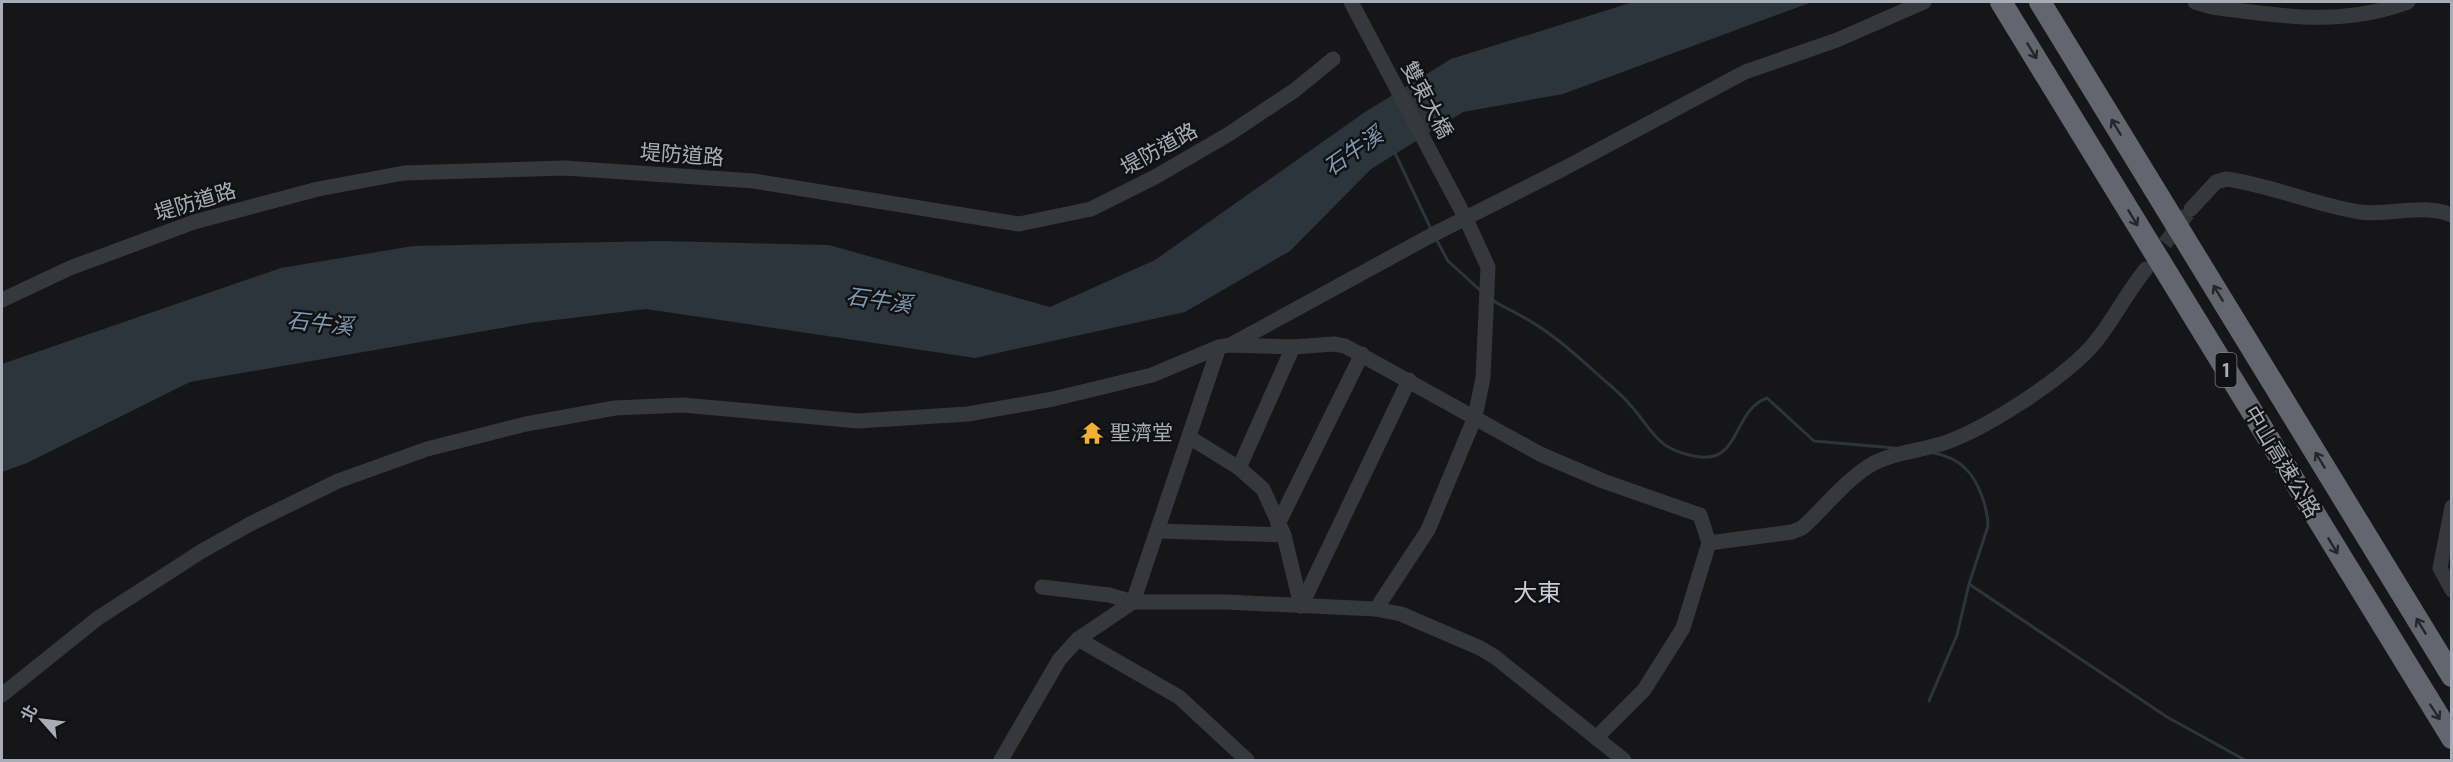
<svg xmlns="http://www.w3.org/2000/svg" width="2453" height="762" viewBox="0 0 2453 762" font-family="'DM Sans','Noto Sans TC',sans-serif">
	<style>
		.water { fill: #2c353c }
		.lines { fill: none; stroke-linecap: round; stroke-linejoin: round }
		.stream { stroke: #2c353c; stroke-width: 3 }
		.minor-tunnel { stroke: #333438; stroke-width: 15; stroke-dasharray: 15 8; stroke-linecap: butt }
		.minor { stroke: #37383d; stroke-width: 15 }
		.highway { stroke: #63666e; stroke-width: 22 }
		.oneway { stroke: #26262a }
		.labels { text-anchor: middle; stroke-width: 5; stroke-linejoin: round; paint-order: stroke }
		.shield { fill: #111113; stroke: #7b7e86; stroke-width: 1.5 }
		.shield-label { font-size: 20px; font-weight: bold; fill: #a8adb8 }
		.street-label { font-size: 21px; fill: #a8adb8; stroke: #111113 }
		.poi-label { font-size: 21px; fill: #a8adb8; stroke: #111113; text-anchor: start }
		.water-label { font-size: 22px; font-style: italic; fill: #7f9bb3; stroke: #111113 }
		.quarter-label { font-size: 24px; fill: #c9ccd4; stroke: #111113 }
	</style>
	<rect width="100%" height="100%" fill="#161618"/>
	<polygon class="water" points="1633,2 1812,2 1563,94 1463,112 1371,169 1290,251 1185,312 975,358 646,309 530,323 190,382 27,463 2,472 2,364 281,268 413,246 662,241 829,245 1050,307 1155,260 1365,112 1451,59"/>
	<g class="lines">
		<g class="stream">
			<polyline points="1394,151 1431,229"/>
			<polyline points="1435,237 1448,261 1481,291"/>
			<path d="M1491,299C1502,307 1512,310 1523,317C1549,331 1573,352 1595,372C1607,383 1622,394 1632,407C1643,419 1651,435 1665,445C1677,453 1703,461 1717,455C1739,445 1739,408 1767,398L1814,441L1895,448"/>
			<path d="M1934,453C1944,455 1957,460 1965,468C1978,480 1988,508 1988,526L1969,584L2167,717L2245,760"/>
			<polyline points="1929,701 1957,635 1969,584"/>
		</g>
		<polyline class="minor-tunnel" points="2151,262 2191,209"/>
		<g class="minor">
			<polyline points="1351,2 1466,219 1488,267 1483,378 1475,417 1428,530 1376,609"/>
			<path d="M2195,2L2212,7C2280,16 2341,27 2408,2"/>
			<path d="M2191,209L2216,182L2226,179C2271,185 2315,205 2360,212C2390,216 2422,203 2452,215"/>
			<polyline points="2,300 70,268 194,222 318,189 404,173 565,168 754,181 1019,224 1091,209 1155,177 1229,134 1295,90 1333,59"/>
			<polyline points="1232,344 1430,236 1563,169 1745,72 1837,40 1924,2"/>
			<polyline points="1189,437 1239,468 1263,489 1284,535 1301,606"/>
			<polyline points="1239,468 1293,347"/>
			<polyline points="2452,507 2440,568 2452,590"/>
			<polyline points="1278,524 1362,354"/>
			<polyline points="1158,531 1284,535"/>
			<path d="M1709,543L1792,532L1802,528C1824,508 1844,482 1869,466C1891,452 1923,451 1947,442C1986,428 2047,388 2078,360C2107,335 2122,298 2146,269"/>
			<polyline points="1042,587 1109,595 1133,602 1219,347 1229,345 1293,347 1334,344 1345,346 1540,454 1603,481 1700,515 1709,543 1683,628 1644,690 1596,738"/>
			<polyline points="1301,606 1409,380"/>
			<polyline points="1078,639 1179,697 1247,760"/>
			<polyline points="2,695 98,618 202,551 252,523 338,481 427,449 526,424 615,408 683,405 858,421 968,414 1053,399 1152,375 1219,347"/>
			<polyline points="1001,760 1059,660 1078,639 1133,602 1226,602 1376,609 1401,614 1480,648 1495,657 1624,760"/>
		</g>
		<g class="highway">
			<polyline points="2001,2 2452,738"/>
			<polyline points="2040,2 2452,676"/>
		</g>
	</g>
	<defs><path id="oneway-shaft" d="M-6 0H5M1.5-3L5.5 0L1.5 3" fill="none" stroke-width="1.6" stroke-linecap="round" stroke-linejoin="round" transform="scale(1.5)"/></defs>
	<g class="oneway">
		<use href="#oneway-shaft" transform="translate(2032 51) rotate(59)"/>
		<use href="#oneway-shaft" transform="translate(2116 127) rotate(-121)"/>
		<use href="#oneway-shaft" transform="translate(2133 218) rotate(59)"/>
		<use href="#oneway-shaft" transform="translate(2218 293) rotate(-121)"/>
		<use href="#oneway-shaft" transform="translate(2320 460) rotate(-121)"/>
		<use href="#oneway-shaft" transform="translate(2333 546) rotate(59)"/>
		<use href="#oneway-shaft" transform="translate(2421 626) rotate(-121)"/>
		<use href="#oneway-shaft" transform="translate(2435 712) rotate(57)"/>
	</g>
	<defs>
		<g id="temple-bare" transform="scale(1.8)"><path d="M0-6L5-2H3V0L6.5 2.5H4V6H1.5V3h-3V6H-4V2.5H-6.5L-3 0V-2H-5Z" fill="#f2b134" stroke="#111113" stroke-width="2.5" paint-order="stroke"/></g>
	</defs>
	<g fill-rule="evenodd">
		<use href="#temple-bare" x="1092" y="433"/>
	</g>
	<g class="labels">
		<rect class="shield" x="2215.5" y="353" width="21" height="34" rx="4.5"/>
		<g class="shield-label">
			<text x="2226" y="377">1</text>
		</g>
		<g class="street-label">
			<text transform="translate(1427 100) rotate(62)" y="7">雙東大橋</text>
			<text transform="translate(1159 149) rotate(-29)" y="7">堤防道路</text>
			<text transform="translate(682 155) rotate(4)" y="7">堤防道路</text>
			<text transform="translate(195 202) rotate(-17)" y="7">堤防道路</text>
			<text transform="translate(2282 462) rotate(59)" y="7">中山高速公路</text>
		</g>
		<g class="poi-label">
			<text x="1110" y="440">聖濟堂</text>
		</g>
		<g class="water-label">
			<text transform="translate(1353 151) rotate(-35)" y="8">石牛溪</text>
			<text transform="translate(879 300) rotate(8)" y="8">石牛溪</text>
			<text transform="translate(320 323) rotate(6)" y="8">石牛溪</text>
		</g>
		<g class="quarter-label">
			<text x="1537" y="601">大東</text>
		</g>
	</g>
	<rect width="2453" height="762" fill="none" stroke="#a8adb8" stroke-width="6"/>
	<g transform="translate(42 720) rotate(298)" stroke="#111113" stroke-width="4.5" paint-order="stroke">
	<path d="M0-4.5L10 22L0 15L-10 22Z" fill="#a8adb8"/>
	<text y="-9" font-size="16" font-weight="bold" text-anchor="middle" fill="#a8adb8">北</text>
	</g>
</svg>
